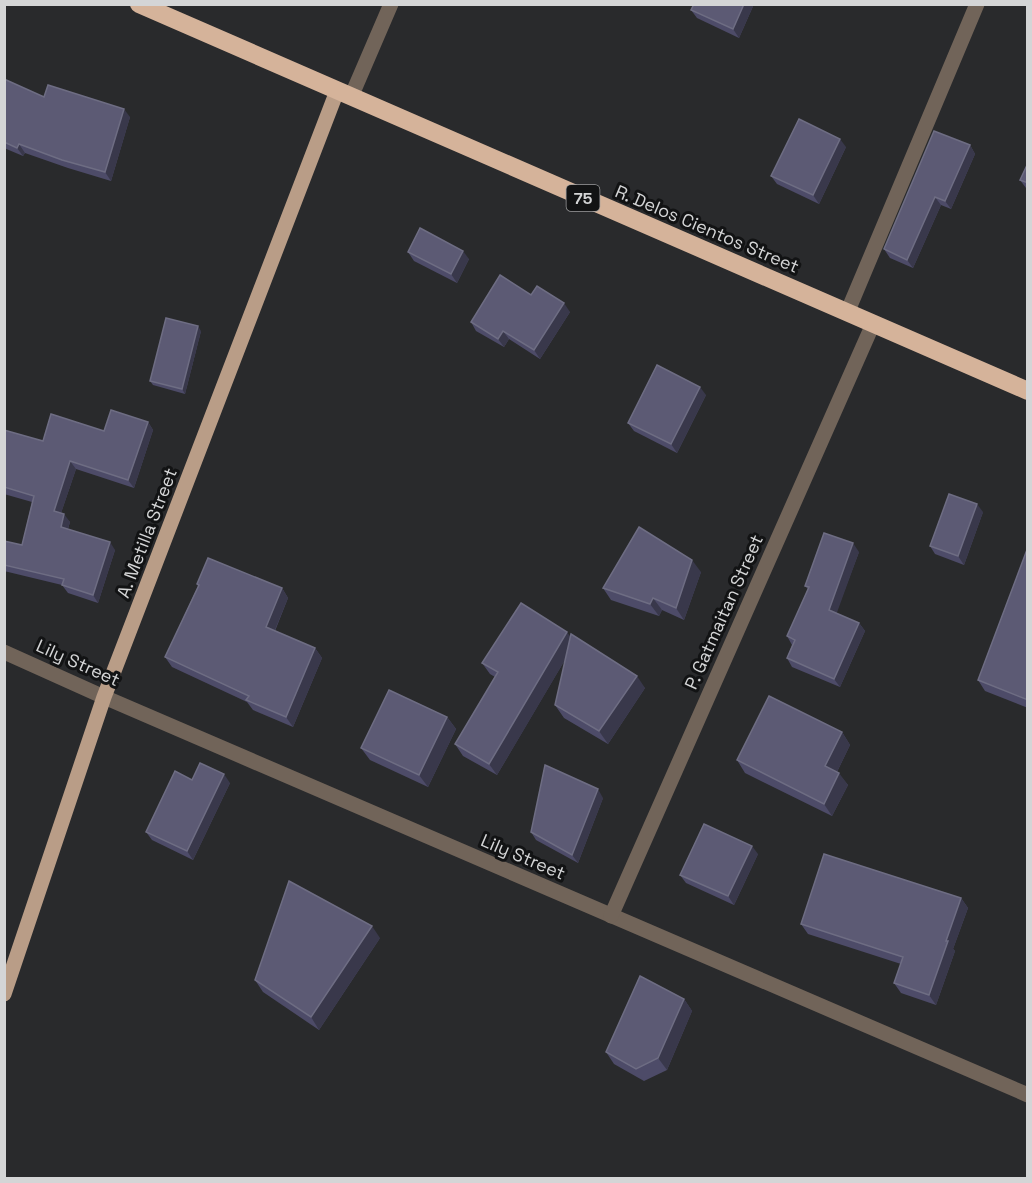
<svg xmlns="http://www.w3.org/2000/svg" width="1032" height="1183" viewBox="0 0 1032 1183" font-family="'Space Grotesk',sans-serif">
	<style>
		.lines { fill: none; stroke-linecap: round; stroke-linejoin: round }
		.minor { stroke: #716459; stroke-width: 15 }
		.major { stroke: #b99d87; stroke-width: 15 }
		.highway { stroke: #d5b39a; stroke-width: 18 }
		.wall { fill: #4d4b68 }
		.shaded-wall { fill: #39384b }
		.building { fill: #5c5a74; stroke: #6e6d83; stroke-width: 1.5 }
		.labels { text-anchor: middle; stroke-width: 6; stroke-linejoin: round; paint-order: stroke }
		.shield { fill: #121314; stroke: #9a9b9c; stroke-width: 1.5 }
		.shield-label { font-size: 16px; font-weight: bold; fill: #d4d5d6 }
		.street-label { font-size: 18px; fill: #d4d5d6; stroke: #121314 }
	</style>
	<rect width="100%" height="100%" fill="#292a2c"/>
	<g class="lines">
		<g class="minor">
			<polyline points="351,97 391,4"/>
			<polyline points="847,313 977,4"/>
			<polyline points="4,652 104,697 1028,1095"/>
			<polyline points="611,916 873,324"/>
		</g>
		<polyline class="major" points="4,994 104,697 337,91"/>
		<polyline class="highway" points="139,4 1028,391"/>
	</g>
	<g class="wall">
		<polygon points="694,4 754,4 739,38 697,18 691,10"/>
		<polygon points="4,79 44,97 130,117 111,181 68,168 25,153 23,156 4,148"/>
		<polygon points="970,145 975,154 951,209 941,205 913,268 890,258 884,249"/>
		<polygon points="846,147 819,204 777,184 771,176"/>
		<polygon points="1028,163 1028,189 1026,188 1020,180"/>
		<polygon points="408,252 469,259 457,283 414,261"/>
		<polygon points="531,295 570,312 540,359 509,339 504,347 476,331 471,322"/>
		<polygon points="201,331 185,394 153,385 150,381"/>
		<polygon points="706,395 677,453 634,431 628,423"/>
		<polygon points="148,422 153,430 134,488 76,469 61,513 70,522 68,529 115,550 98,603 68,593 62,585 4,571 4,541 22,545 32,502 4,494 4,430 43,441"/>
		<polygon points="983,512 964,565 935,554 930,546"/>
		<polygon points="1028,547 1028,708 985,691 978,680"/>
		<polygon points="859,552 836,613 859,623 865,631 840,687 792,667 787,658 792,645 787,636 808,589 805,586"/>
		<polygon points="701,572 684,620 662,610 659,616 611,600 603,588"/>
		<polygon points="197,584 282,588 288,598 275,631 315,648 322,658 293,727 253,710 247,702 172,667 165,657 198,586"/>
		<polygon points="571,637 645,688 608,744 564,718 555,705 566,658 497,775 463,756 455,744 495,677 490,674 482,663"/>
		<polygon points="447,717 456,729 428,787 370,760 361,748"/>
		<polygon points="842,732 850,745 837,772 848,785 832,816 745,773 737,760"/>
		<polygon points="192,780 230,783 193,860 152,840 146,832"/>
		<polygon points="603,798 578,863 536,840 531,832"/>
		<polygon points="758,854 734,905 686,883 680,875"/>
		<polygon points="961,898 968,908 953,949 955,951 936,1005 901,993 894,983 901,964 808,934 801,924"/>
		<polygon points="380,938 319,1030 263,992 255,980"/>
		<polygon points="684,999 692,1011 667,1070 644,1081 614,1064 606,1052"/>
	</g>
	<g class="shaded-wall">
		<polygon points="744,4 754,4 739,38 733,29"/>
		<polygon points="124,109 130,117 111,181 105,172"/>
		<polygon points="840,139 846,147 819,204 813,195"/>
		<polygon points="19,144 25,153 23,156 17,148"/>
		<polygon points="970,145 975,154 951,209 945,201"/>
		<polygon points="935,197 941,205 913,268 907,260"/>
		<polygon points="463,251 469,259 457,283 451,274"/>
		<polygon points="564,303 570,312 540,359 534,350"/>
		<polygon points="198,326 201,331 185,394 182,389"/>
		<polygon points="503,331 509,339 504,347 498,339"/>
		<polygon points="700,387 706,395 677,453 671,444"/>
		<polygon points="148,422 153,430 134,488 128,480"/>
		<polygon points="70,461 76,469 59,519 54,511"/>
		<polygon points="977,504 983,512 964,565 958,556"/>
		<polygon points="64,514 70,522 66,535 61,527"/>
		<polygon points="110,542 115,550 98,603 93,595"/>
		<polygon points="853,543 859,552 835,618 829,610"/>
		<polygon points="692,560 701,572 684,620 676,608"/>
		<polygon points="282,588 288,598 272,637 266,627"/>
		<polygon points="653,598 662,610 659,616 650,604"/>
		<polygon points="859,623 865,631 840,687 834,679"/>
		<polygon points="567,632 575,643 497,775 489,764"/>
		<polygon points="315,648 322,658 293,727 286,717"/>
		<polygon points="637,676 645,688 608,744 599,731"/>
		<polygon points="447,717 456,729 428,787 419,775"/>
		<polygon points="842,732 850,745 834,778 825,766"/>
		<polygon points="839,773 848,785 832,816 824,804"/>
		<polygon points="224,774 230,783 193,860 187,851"/>
		<polygon points="598,789 603,798 578,863 572,855"/>
		<polygon points="752,846 758,854 734,905 728,896"/>
		<polygon points="961,898 968,908 953,949 955,951 936,1005 929,995 946,941"/>
		<polygon points="372,926 380,938 319,1030 311,1017"/>
		<polygon points="684,999 692,1011 667,1070 658,1058"/>
	</g>
	<g class="building">
		<polygon points="694,4 744,4 733,29 691,10"/>
		<polygon points="4,79 44,97 48,85 124,109 105,172 62,160 19,144 17,148 4,142"/>
		<polygon points="799,119 840,139 813,195 771,176"/>
		<polygon points="934,131 970,145 945,201 935,197 907,260 884,249"/>
		<polygon points="1028,163 1028,183 1020,180"/>
		<polygon points="420,228 463,251 451,274 408,252"/>
		<polygon points="500,275 531,295 537,286 564,303 534,350 503,331 498,339 471,322"/>
		<polygon points="166,318 198,326 182,389 150,381"/>
		<polygon points="657,365 700,387 671,444 628,423"/>
		<polygon points="111,410 148,422 128,480 70,461 54,511 64,514 61,527 110,542 93,595 62,585 64,579 4,565 4,541 22,545 34,496 4,487 4,430 43,441 51,414 104,431"/>
		<polygon points="949,494 977,504 958,556 930,546"/>
		<polygon points="639,527 692,560 676,608 653,598 650,604 603,588"/>
		<polygon points="824,533 853,543 829,610 859,623 834,679 787,658 795,640 787,636 809,587 805,586"/>
		<polygon points="1028,547 1028,700 978,680"/>
		<polygon points="208,558 282,588 266,627 315,648 286,717 246,700 249,696 165,657 199,585 197,584"/>
		<polygon points="521,603 567,632 489,764 455,744 498,672 482,663"/>
		<polygon points="571,634 637,676 599,731 555,705"/>
		<polygon points="389,690 447,717 419,775 361,748"/>
		<polygon points="769,696 842,732 825,766 839,773 824,804 737,760"/>
		<polygon points="200,763 224,774 187,851 146,832 175,771 192,780"/>
		<polygon points="545,765 598,789 572,855 531,832"/>
		<polygon points="704,824 752,846 728,896 680,875"/>
		<polygon points="824,854 961,898 946,941 948,941 929,995 894,983 903,957 801,924"/>
		<polygon points="289,881 372,926 311,1017 255,980"/>
		<polygon points="640,976 684,999 658,1058 636,1069 606,1052"/>
	</g>
	<g class="labels">
		<rect class="shield" x="566.5" y="185" width="33" height="26" rx="4.5"/>
		<g class="shield-label">
			<text x="583" y="204">75</text>
		</g>
		<g class="street-label">
			<text transform="translate(707 229) rotate(23)" y="6">R. Delos Cientos Street</text>
			<text transform="translate(147 533) rotate(-69)" y="6">A. Metilla Street</text>
			<text transform="translate(724 612) rotate(-66)" y="6">P. Gatmaitan Street</text>
			<text transform="translate(78 663) rotate(24)" y="6">Lily Street</text>
			<text transform="translate(523 857) rotate(23)" y="6">Lily Street</text>
		</g>
	</g>
	<rect width="1032" height="1183" fill="none" stroke="#d4d5d6" stroke-width="12"/>
</svg>
